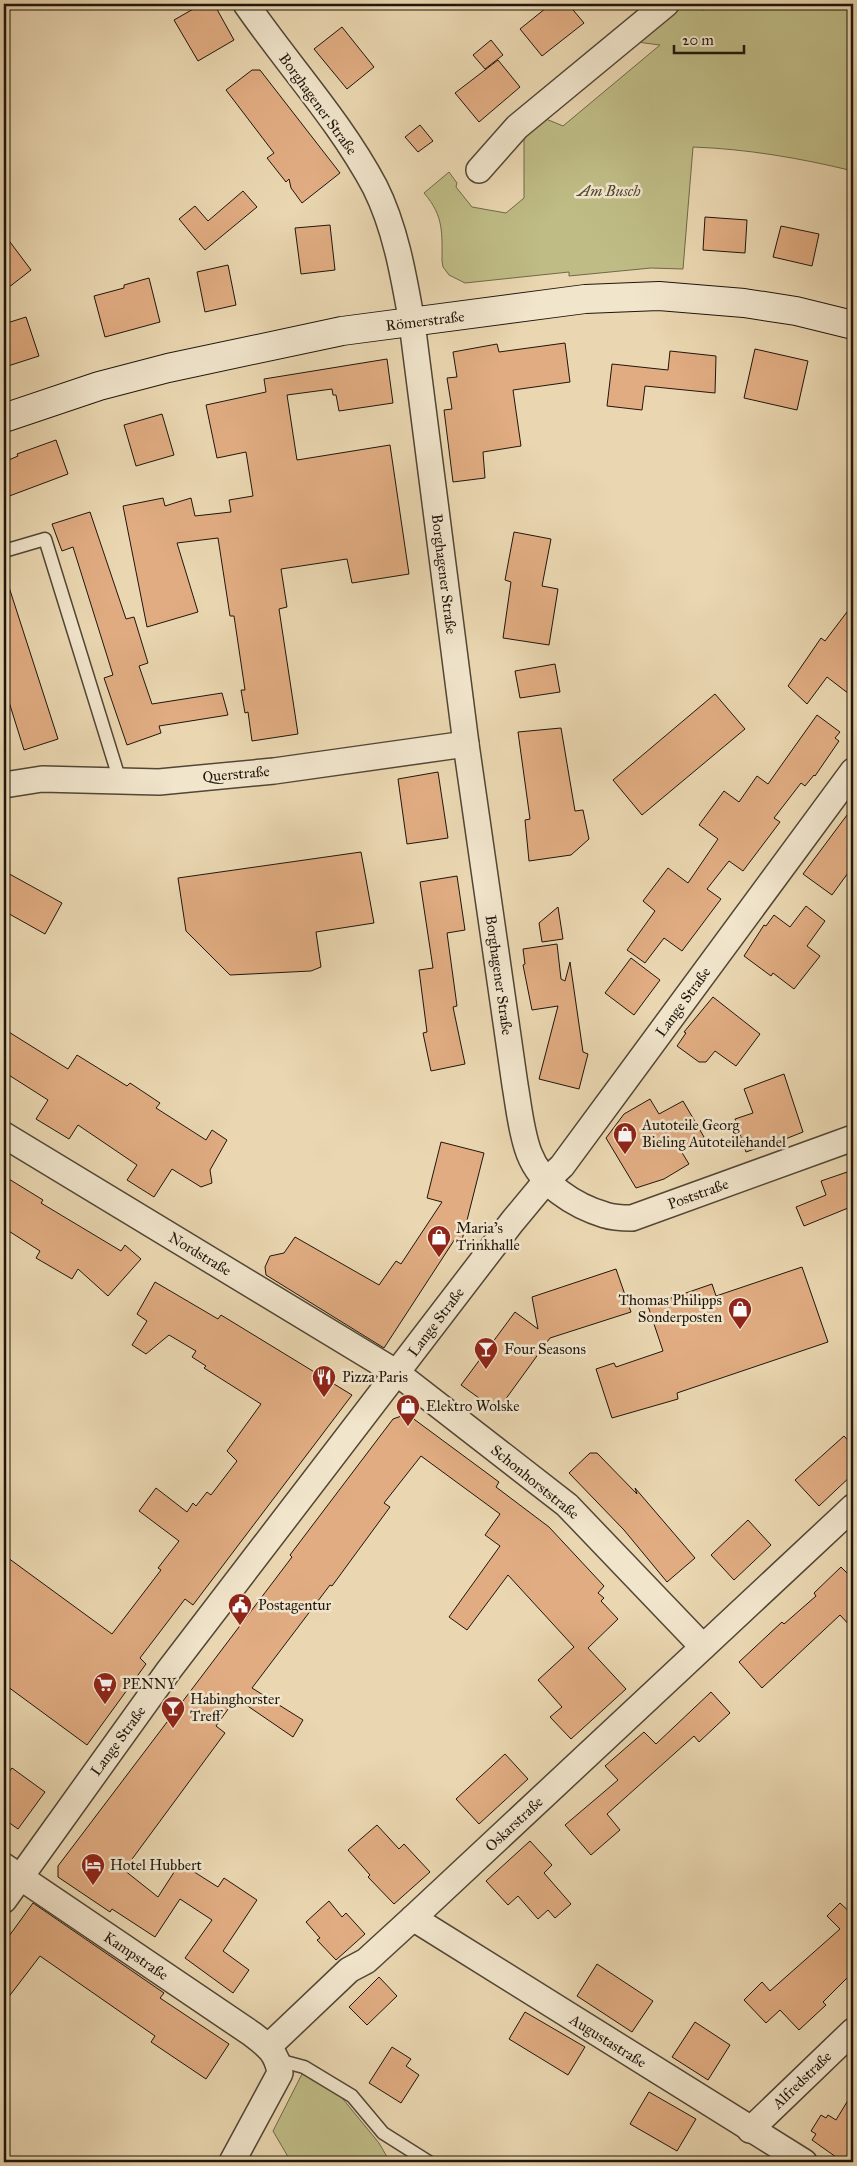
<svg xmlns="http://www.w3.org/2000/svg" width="857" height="2166" viewBox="0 0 857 2166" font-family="'IM FELL Great Primer',serif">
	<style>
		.green { fill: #bfbc86; stroke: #6f6949 }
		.building { fill: #e1ac82; stroke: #1f160c }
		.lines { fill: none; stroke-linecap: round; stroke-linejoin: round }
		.lane-casing { stroke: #524635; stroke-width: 15 }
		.street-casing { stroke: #524635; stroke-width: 28 }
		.secondary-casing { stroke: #1f160c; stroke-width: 30 }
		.lane { stroke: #f1e5cc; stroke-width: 12 }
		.street { stroke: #f1e5cc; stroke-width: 25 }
		.secondary { stroke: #f1e5cc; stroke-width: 28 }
		.labels { text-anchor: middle; stroke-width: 5; stroke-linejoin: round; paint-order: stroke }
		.street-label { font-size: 15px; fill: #1f160c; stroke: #f1e5cc }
		.park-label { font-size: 15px; font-style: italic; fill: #4f4831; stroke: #f1e5cc }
		.poi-label { font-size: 15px; fill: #1f160c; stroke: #f1e5cc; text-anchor: start }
	</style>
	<rect width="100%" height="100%" fill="#ead7b1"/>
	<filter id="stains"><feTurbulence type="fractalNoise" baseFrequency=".004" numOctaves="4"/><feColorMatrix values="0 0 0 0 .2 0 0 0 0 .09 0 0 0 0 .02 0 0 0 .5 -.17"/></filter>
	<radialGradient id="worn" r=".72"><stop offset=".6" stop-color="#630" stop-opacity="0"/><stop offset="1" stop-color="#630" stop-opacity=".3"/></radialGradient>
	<g class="green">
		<path d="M708,4H853V171C800,158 747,149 693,147L683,269L651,268L569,276V272L465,283L449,275L443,267L442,261C442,233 444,216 424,193L449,172L457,183L456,187L472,207L506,213L524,198V137L546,119L563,126L660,45L637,42L679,6L704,10Z"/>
		<polygon points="302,2074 338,2093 379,2143 390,2162 291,2162 273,2131"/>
	</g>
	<g class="building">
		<polygon points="202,4 214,4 234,40 198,61 174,20"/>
		<polygon points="551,4 568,4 584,23 542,56 520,29"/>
		<polygon points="342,27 374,67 347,89 314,49"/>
		<polygon points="491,40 503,55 485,69 473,55"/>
		<polygon points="498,60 520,87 479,122 455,93"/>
		<polygon points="252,70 260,70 340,173 302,203 291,188 289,179 286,182 267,158 274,153 226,90"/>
		<polygon points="420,125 433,141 418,152 405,137"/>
		<polygon points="243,191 257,207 205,250 179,219 195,206 208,221"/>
		<polygon points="705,217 747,220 745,253 703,250"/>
		<polygon points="330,225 335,270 301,274 295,228"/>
		<polygon points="781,226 819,234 812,266 773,257"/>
		<polygon points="4,234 31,270 4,291"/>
		<polygon points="228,265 236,305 205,312 197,272"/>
		<polygon points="149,278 160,322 105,337 94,296 124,288 124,285"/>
		<polygon points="26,317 39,356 8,366 4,353 4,324"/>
		<polygon points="565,343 570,382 513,390 521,446 483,452 485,478 453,482 444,410 452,409 447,378 457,377 453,352 497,344 499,352"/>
		<polygon points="755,349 808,361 797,410 744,398"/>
		<polygon points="670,351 716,356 715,393 645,386 642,410 607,406 612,364 668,370"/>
		<polygon points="387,359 393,403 339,411 336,395 333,395 332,389 287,395 297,460 390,445 409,574 352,583 347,559 281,569 287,607 279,609 298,734 252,741 248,712 245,713 241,690 245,690 234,616 230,616 218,538 177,543 198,612 147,627 123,506 163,498 165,506 191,498 195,516 231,512 229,500 253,496 246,452 217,458 206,405 266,392 264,379"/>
		<polygon points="162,414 174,455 136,466 124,425"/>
		<polygon points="56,440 68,474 4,498 4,462 18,456 17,454"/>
		<polygon points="90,512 126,619 134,617 148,663 139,666 152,704 222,693 228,715 159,726 161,733 127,745 104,678 113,675 73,547 62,551 52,524"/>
		<polygon points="514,532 551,539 542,586 558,589 549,645 503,638 511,582 505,580"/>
		<polygon points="4,584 8,584 58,739 24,750 4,686"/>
		<polygon points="853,604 853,697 827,677 807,704 788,686 821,638 825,641"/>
		<polygon points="555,664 560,692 520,698 515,671"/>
		<polygon points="715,694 745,729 642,815 613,780"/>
		<polygon points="817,715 840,732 835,738 839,741 815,776 814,775 805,786 801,783 774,818 780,822 743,871 729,861 707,889 721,899 682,951 664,938 645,963 627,950 655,911 643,901 668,868 688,883 718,839 699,825 724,791 739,802 757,776 768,784"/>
		<polygon points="561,728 575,811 583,810 589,839 571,855 529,861 525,820 530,819 518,732"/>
		<polygon points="438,772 448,838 407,844 398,779"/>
		<polygon points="853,807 853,866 832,895 803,874"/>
		<polygon points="361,852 374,923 316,932 321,967 311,971 230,975 186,931 178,878"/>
		<polygon points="4,871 62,903 45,934 4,911"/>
		<polygon points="457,876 465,930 447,933 457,1006 453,1007 465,1064 431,1071 423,1033 427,1032 419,970 433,968 420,882"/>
		<polygon points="806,906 825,921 807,946 820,956 794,989 773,973 771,976 744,956 764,925 766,926 774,915 790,927"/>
		<polygon points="558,907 563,939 542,942 539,923"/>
		<polygon points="557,944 561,979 565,981 570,962 583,1052 588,1054 579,1089 539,1079 558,1006 532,1010 523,965 525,964 523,949"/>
		<polygon points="631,958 660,980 634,1015 605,993"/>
		<polygon points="713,997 760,1034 736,1066 715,1051 706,1062 699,1062 677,1046 686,1033 684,1032"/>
		<polygon points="4,1029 68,1069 77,1055 127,1086 130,1083 160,1103 156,1108 206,1140 212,1130 227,1140 210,1170 212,1183 201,1187 172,1169 154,1197 127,1180 137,1165 78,1125 69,1139 36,1119 48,1100 4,1072"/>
		<polygon points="784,1074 803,1132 760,1149 760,1147 746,1152 735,1119 753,1113 744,1089"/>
		<polygon points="650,1099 659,1114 683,1101 704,1137 681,1151 689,1164 664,1179 636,1188 606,1138 624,1114"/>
		<polygon points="441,1142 484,1153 461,1244 455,1239 384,1348 266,1275 265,1267 270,1256 284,1253 295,1237 379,1285 396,1261 401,1264 442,1202 427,1198"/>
		<polygon points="853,1170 853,1206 804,1226 796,1207 826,1195 821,1181"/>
		<polygon points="4,1176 43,1200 41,1203 121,1251 125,1245 141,1259 108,1296 78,1269 72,1279 36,1258 40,1251 4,1228"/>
		<polygon points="802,1267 828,1342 677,1393 678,1399 612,1418 596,1369 614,1363 616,1367 663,1351 648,1306 712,1284 716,1296"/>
		<polygon points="616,1269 631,1312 550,1338 497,1411 461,1385 515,1312 538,1329 532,1297"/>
		<polygon points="155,1282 218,1319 221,1315 352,1395 193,1605 185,1599 140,1658 146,1664 87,1745 4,1684 4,1555 112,1634 161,1570 158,1568 179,1541 139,1511 156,1488 187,1512 193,1503 196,1506 207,1492 211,1495 237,1461 227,1451 261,1404 204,1368 206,1366 192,1357 196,1351 169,1335 146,1354 132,1345 147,1321 137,1314"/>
		<polygon points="407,1414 499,1482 496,1487 549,1527 604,1586 598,1593 604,1598 601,1601 618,1619 588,1648 626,1689 571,1739 550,1717 562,1707 538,1680 574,1647 508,1575 467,1630 449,1617 500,1546 485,1535 500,1514 421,1456 384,1503 390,1507 332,1586 330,1585 252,1688 303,1720 293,1737 236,1698 216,1726 225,1733 124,1870 158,1897 180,1863 218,1887 224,1878 257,1900 223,1951 249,1970 233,1993 185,1958 212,1920 180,1899 155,1937 112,1909 110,1912 58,1877 58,1866 292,1557 290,1555 393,1419"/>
		<polygon points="844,1436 853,1446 853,1474 819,1506 795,1480"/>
		<polygon points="590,1453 597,1453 637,1494 635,1488 695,1558 667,1582 624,1530 569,1473"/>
		<polygon points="748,1520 771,1545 734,1580 711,1555"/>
		<polygon points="841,1567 853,1579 853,1629 840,1615 762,1688 739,1662 782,1622 784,1624 816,1596 814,1593"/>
		<polygon points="711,1692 730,1713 699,1742 694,1736 607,1814 620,1830 591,1855 565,1825 618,1780 605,1766 644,1732 656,1744"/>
		<polygon points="505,1754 528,1779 479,1824 456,1799"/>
		<polygon points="12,1768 45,1792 18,1829 4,1819 4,1778"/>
		<polygon points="377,1825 399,1849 404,1844 430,1872 394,1904 368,1877 370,1875 348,1850"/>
		<polygon points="530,1841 552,1865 544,1873 571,1904 555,1918 548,1910 538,1919 518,1896 508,1905 486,1881"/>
		<polygon points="329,1901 342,1917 346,1913 365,1934 336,1960 317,1940 320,1938 306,1922"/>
		<polygon points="33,1903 164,1993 160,1998 229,2044 206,2079 151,2042 155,2036 40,1956 4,2003 4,1943"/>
		<polygon points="840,1903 853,1915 853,1972 823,2002 826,2005 799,2030 780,2010 766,2023 744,2000 762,1982 770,1991 840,1929 827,1916"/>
		<polygon points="597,1964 653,2001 632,2032 577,1996"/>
		<polygon points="379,1977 397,1996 367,2025 349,2007"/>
		<polygon points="525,2012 585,2047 568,2075 509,2039"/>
		<polygon points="695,2022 730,2045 708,2080 672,2057"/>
		<polygon points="392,2047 411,2059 406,2066 419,2075 401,2103 369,2083"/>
		<polygon points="649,2092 696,2119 677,2151 630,2124"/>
		<polygon points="853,2092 853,2162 843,2162 812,2140 816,2134 811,2131 821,2115 826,2118 828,2115 836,2120"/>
	</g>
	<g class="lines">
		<g class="lane-casing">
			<g id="lane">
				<polyline points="4,551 45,539 120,781"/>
				<polyline points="278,2060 304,2067 352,2096 383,2133 429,2162"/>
			</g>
		</g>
		<g class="street-casing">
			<g id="street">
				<path d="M246,4C288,65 340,121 375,187C396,229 404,278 412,323L466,744L515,1085C519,1108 521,1132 529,1153C541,1185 575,1206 605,1215C614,1218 624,1218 632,1218L853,1138"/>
				<polyline points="479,170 517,127 666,4"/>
				<polyline points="4,785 42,779 159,782 274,771 466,744"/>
				<polyline points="4,1135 397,1373 567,1505 703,1647"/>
				<path d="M4,1866L252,2034C268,2046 277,2053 280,2073L232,2162"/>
				<polyline points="4,1900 169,1670 512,1222 546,1181 562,1166 853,771"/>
				<polyline points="413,1918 804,2162"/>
				<polyline points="268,2047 349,1970 366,1961 413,1918 853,1507"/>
				<polyline points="750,2130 853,2031"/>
			</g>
		</g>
		<g class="secondary-casing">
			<polyline id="secondary" points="4,418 99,386 168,368 342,331 585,299 659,296 744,303 796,311 853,325"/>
		</g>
		<use href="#lane" class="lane"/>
		<use href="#street" class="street"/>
		<use href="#secondary" class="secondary"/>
	</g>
	<defs>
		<g id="shop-pin" transform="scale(1.25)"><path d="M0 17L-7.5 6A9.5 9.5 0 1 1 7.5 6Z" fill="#8f2418" stroke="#f1e5cc"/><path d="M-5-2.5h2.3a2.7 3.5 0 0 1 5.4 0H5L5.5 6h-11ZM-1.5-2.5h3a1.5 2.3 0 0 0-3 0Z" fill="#fff"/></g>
		<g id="bar-pin" transform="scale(1.25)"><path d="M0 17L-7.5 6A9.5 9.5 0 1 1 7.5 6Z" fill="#8f2418" stroke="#f1e5cc"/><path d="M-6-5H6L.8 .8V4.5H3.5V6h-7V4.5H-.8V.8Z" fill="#fff"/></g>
		<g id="restaurant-pin" transform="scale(1.25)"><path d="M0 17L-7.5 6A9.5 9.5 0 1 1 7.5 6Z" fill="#8f2418" stroke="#f1e5cc"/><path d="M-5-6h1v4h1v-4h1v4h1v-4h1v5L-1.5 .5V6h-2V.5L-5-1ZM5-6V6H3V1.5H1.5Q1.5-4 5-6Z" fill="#fff"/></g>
		<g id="civic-pin" transform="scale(1.25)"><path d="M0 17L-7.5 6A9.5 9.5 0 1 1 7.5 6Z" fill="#8f2418" stroke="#f1e5cc"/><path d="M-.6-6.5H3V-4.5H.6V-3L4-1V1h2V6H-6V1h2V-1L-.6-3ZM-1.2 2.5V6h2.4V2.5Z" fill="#fff"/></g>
		<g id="supermarket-pin" transform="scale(1.25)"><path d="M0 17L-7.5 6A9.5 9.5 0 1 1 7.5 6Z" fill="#8f2418" stroke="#f1e5cc"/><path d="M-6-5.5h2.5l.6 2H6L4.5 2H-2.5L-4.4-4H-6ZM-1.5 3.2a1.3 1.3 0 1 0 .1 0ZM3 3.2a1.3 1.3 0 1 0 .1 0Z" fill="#fff"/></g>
		<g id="hotel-pin" transform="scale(1.25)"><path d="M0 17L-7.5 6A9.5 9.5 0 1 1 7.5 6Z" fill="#8f2418" stroke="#f1e5cc"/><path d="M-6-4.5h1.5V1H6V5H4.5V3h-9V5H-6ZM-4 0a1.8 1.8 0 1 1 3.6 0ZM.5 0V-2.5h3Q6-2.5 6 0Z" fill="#fff"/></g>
	</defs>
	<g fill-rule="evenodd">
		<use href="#shop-pin" x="625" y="1134"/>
		<use href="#shop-pin" x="439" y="1237"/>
		<use href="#shop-pin" x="740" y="1309"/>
		<use href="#bar-pin" x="486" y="1349"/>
		<use href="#restaurant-pin" x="324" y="1377"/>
		<use href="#shop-pin" x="408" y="1406"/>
		<use href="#civic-pin" x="240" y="1605"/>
		<use href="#supermarket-pin" x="105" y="1684"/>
		<use href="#bar-pin" x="173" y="1708"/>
		<use href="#hotel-pin" x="93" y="1865"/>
	</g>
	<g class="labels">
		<g class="street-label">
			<text transform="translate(318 104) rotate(54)" y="5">Borghagener Straße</text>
			<text transform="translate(425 321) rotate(-7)" y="5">Römerstraße</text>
			<text transform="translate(444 574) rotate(83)" y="5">Borghagener Straße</text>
			<text transform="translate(236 774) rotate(-5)" y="5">Querstraße</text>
			<text transform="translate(499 975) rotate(82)" y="5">Borghagener Straße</text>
			<text transform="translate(683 1002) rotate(-54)" y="5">Lange Straße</text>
			<text transform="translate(698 1194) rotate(-20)" y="5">Poststraße</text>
			<text transform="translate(200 1254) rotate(31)" y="5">Nordstraße</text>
			<text transform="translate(436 1322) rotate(-53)" y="5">Lange Straße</text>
			<text transform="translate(535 1482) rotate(39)" y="5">Schonhorststraße</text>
			<text transform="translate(118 1741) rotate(-54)" y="5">Lange Straße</text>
			<text transform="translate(514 1824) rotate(-43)" y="5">Oskarstraße</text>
			<text transform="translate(136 1956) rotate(34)" y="5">Kampstraße</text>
			<text transform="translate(608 2041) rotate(32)" y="5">Augustastraße</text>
			<text transform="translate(802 2080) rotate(-44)" y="5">Alfredstraße</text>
		</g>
		<g class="park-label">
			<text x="609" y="196">Am Busch</text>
		</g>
		<g class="poi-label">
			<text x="642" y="1130">Autoteile Georg<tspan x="642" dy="17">Bieling Autoteilehandel</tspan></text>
			<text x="456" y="1233">Maria’s<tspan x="456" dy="17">Trinkhalle</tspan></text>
			<text x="722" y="1305" text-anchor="end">Thomas Philipps<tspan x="722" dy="17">Sonderposten</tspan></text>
			<text x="504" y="1354">Four Seasons</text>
			<text x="342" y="1382">Pizza Paris</text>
			<text x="426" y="1411">Elektro Wolske</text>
			<text x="258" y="1610">Postagentur</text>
			<text x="122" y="1689">PENNY</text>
			<text x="190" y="1704">Habinghorster<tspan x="190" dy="17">Treff</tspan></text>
			<text x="110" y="1870">Hotel Hubbert</text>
		</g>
	</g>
	<rect width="857" height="2166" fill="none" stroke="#ead7b1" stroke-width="20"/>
	<rect x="5" y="5" width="847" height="2156" fill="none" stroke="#1f160c" stroke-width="2.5"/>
	<rect x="10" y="10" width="837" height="2146" fill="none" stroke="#1f160c"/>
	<path d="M674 45v8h70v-8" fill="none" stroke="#1f160c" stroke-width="2.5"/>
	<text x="682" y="45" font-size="15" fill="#1f160c" stroke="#f1e5cc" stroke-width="4" paint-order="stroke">20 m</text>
	<rect width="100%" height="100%" filter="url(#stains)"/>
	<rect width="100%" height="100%" fill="url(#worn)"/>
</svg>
